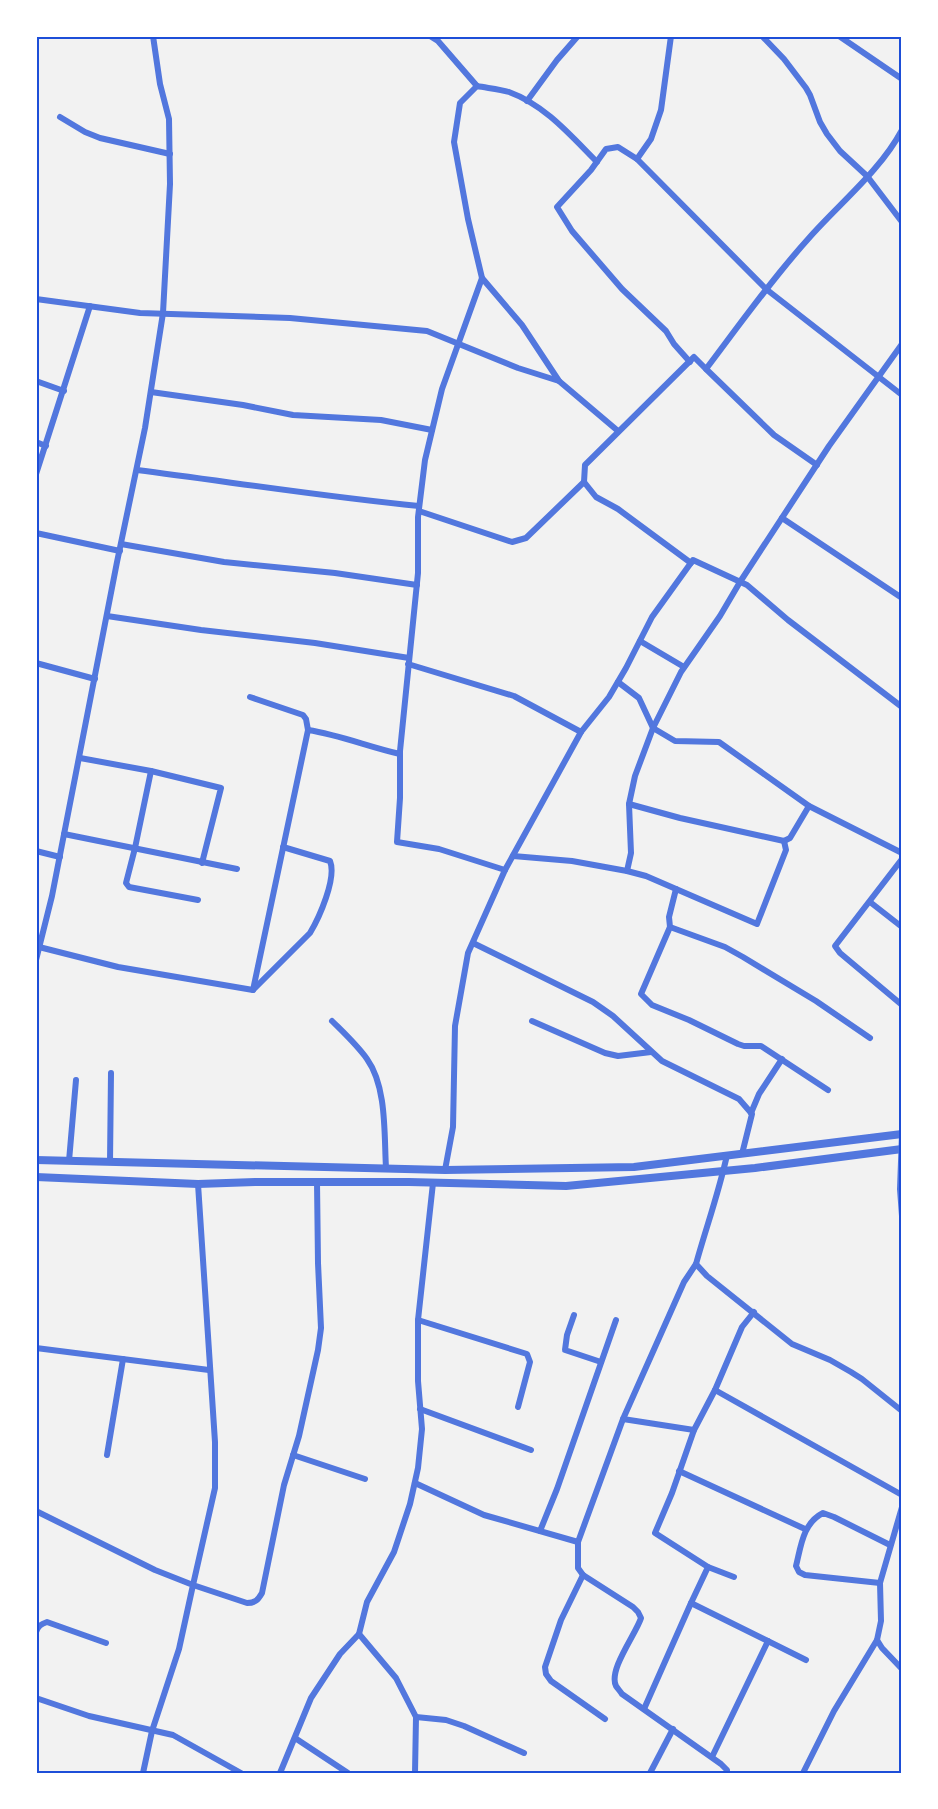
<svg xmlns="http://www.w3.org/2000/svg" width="938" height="1809" viewBox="0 0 938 1809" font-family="Quicksand,sans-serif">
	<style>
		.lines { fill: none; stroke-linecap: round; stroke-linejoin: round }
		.minor { stroke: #5277de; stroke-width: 6 }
		.tertiary { stroke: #5277de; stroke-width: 8 }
		.neatline { fill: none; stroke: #1d4ed8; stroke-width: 2 }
	</style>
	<rect width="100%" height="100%" fill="#f2f2f2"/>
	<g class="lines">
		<g class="minor">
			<polyline points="408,36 420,36"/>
			<polyline points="430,36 438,41 477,86"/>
			<polyline points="762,36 784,59 806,88 810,95 820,122 827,134 840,151 867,176 902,222"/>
			<polyline points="839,36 902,79"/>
			<polyline points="527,101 557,60 578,36"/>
			<polyline points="60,117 85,132 100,138 170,154"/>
			<polyline points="637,159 651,139 661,110 671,36"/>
			<path d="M597,162C571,136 545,105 509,92C499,89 487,88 477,86L460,103L454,142L468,219L482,278L522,325L559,381L618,431"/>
			<polyline points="482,278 442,389 425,460 418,517 418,573 400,751 400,798 397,842 439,849 505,870"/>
			<polyline points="36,299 140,313 290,318 427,331 518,368 559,381"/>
			<polyline points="690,362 674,344 666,331 622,289 572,231 557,207 591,170 606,149 618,147 637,159 766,289 902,395"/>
			<polyline points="706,369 774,435 817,465"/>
			<polyline points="36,381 64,391"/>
			<polyline points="151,392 243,405 293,415 381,420 432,430"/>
			<polyline points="36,442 46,446"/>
			<path d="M137,470C231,482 325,497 419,506"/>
			<polyline points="36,474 90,306"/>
			<polyline points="419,511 512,542 526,538 584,482"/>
			<polyline points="782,518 902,598"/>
			<polyline points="36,533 120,551"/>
			<polyline points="121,544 224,562 335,573 417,585"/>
			<path d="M691,563L618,509L596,497L584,482L585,465L694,357L706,369C740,324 772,279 809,238C840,203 880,171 902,130"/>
			<polyline points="107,616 201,630 315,643 409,658"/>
			<polyline points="640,641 684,667"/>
			<polyline points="36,663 95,679"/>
			<polyline points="408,664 514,696 581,732"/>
			<polyline points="618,682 639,698 653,728 675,741 719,742 809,806 902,853"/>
			<polyline points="250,697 303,715 306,719 308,730 253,990"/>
			<path d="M308,730C340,735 369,747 400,754"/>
			<polyline points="80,758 151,771 221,788 202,863"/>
			<polyline points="151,771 135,848 126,883 129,887 198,900"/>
			<polyline points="629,804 680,818 784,841 790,838 809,806"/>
			<polyline points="64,834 237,869"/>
			<polyline points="36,851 60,857"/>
			<polyline points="513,856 572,861 627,871 631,853 629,804 635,776 653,728 681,672 720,616 740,582 829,446 902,344"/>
			<polyline points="902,859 835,946 840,953 902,1005"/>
			<polyline points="627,871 646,876 757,924 786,850 784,841"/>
			<polyline points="676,889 669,917 670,927 725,947 743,957 816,1001 870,1038"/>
			<polyline points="870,902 902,927"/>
			<polyline points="670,927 641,994 652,1005 689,1020 738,1044 744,1046 761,1046 828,1090"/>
			<polyline points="473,943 593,1002 613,1016 662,1061 739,1099 752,1114 742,1154"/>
			<polyline points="39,947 118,967 253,990"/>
			<polyline points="36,960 52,896 117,562 145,428 163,313 170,184 169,119 160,84 153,36"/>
			<path d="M254,989L310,933C319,918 337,878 330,861L283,847"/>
			<path d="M332,1021C344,1033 357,1045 367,1059C387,1087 384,1134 386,1168"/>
			<polyline points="532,1021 605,1053 618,1056 651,1052"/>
			<polyline points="751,1113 759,1094 782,1059"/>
			<polyline points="902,1134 900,1189 902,1216"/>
			<path d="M727,1155C719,1192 706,1228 696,1264L707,1276L792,1344L830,1360L851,1372L862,1379L902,1411"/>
			<polyline points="69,1161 76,1080"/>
			<polyline points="110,1162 111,1073"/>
			<polyline points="445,1170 453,1127 455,1026 468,953 505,870 581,732 609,697 626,668 652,617 693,560 747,585 788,620 902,707"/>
			<path d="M198,1184L215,1442V1488L193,1585L247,1603C255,1603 258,1600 262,1593L284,1485L299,1436L318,1350L321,1328L318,1263L317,1182"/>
			<path d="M696,1264L684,1282L623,1419L578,1542V1568L583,1575L633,1607L638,1612L641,1618C636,1634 608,1670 616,1686C618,1689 620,1691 622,1694L721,1764L727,1770V1773"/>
			<polyline points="754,1312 742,1327 715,1390 694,1430 672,1493 655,1533 708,1567 691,1603 806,1660"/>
			<polyline points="574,1315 567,1335 565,1350 601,1362"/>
			<polyline points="418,1320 527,1354 530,1362 518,1407"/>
			<polyline points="36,1348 209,1370"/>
			<polyline points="715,1390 902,1495"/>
			<polyline points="420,1409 531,1450"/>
			<polyline points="623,1419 694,1430"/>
			<polyline points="107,1455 123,1359"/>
			<polyline points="293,1455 365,1479"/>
			<polyline points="679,1471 805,1529"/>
			<polyline points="415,1483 484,1515 578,1542"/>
			<polyline points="902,1507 880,1583 881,1621 877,1640 882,1648 902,1669"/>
			<polyline points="36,1511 155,1570 193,1585 179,1649 152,1731 143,1773"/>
			<polyline points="540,1531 557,1489 616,1320"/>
			<polyline points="708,1567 734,1577"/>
			<polyline points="583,1575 561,1620 545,1667 546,1674 551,1681 605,1719"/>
			<path d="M880,1583L805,1575L799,1572L796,1566C801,1546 803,1523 823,1513L834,1517L890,1545"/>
			<path d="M36,1632C38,1626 41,1624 47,1622L106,1643"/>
			<polyline points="36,1698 89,1716 173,1735 241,1773"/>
			<polyline points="644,1709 691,1603"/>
			<polyline points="416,1717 446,1720 464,1726 524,1753"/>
			<polyline points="295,1738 348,1773"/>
			<polyline points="712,1757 768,1641"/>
			<polyline points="280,1773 311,1698 340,1654 359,1634"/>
			<polyline points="415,1773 416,1717 396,1678 359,1634 367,1602 394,1552 410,1504 418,1468 422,1429 418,1381 418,1320 433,1183"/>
			<polyline points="650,1773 673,1729"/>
			<polyline points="803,1773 834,1711 877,1640"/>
		</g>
		<g class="tertiary">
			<polyline points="36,1160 445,1170 634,1167 902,1134"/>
			<polyline points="36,1177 198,1184 255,1182 409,1182 566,1186 755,1168 902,1149"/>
		</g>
	</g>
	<rect width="938" height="1809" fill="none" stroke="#ffffff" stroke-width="75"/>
	<rect x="38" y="38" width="862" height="1734" class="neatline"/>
</svg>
